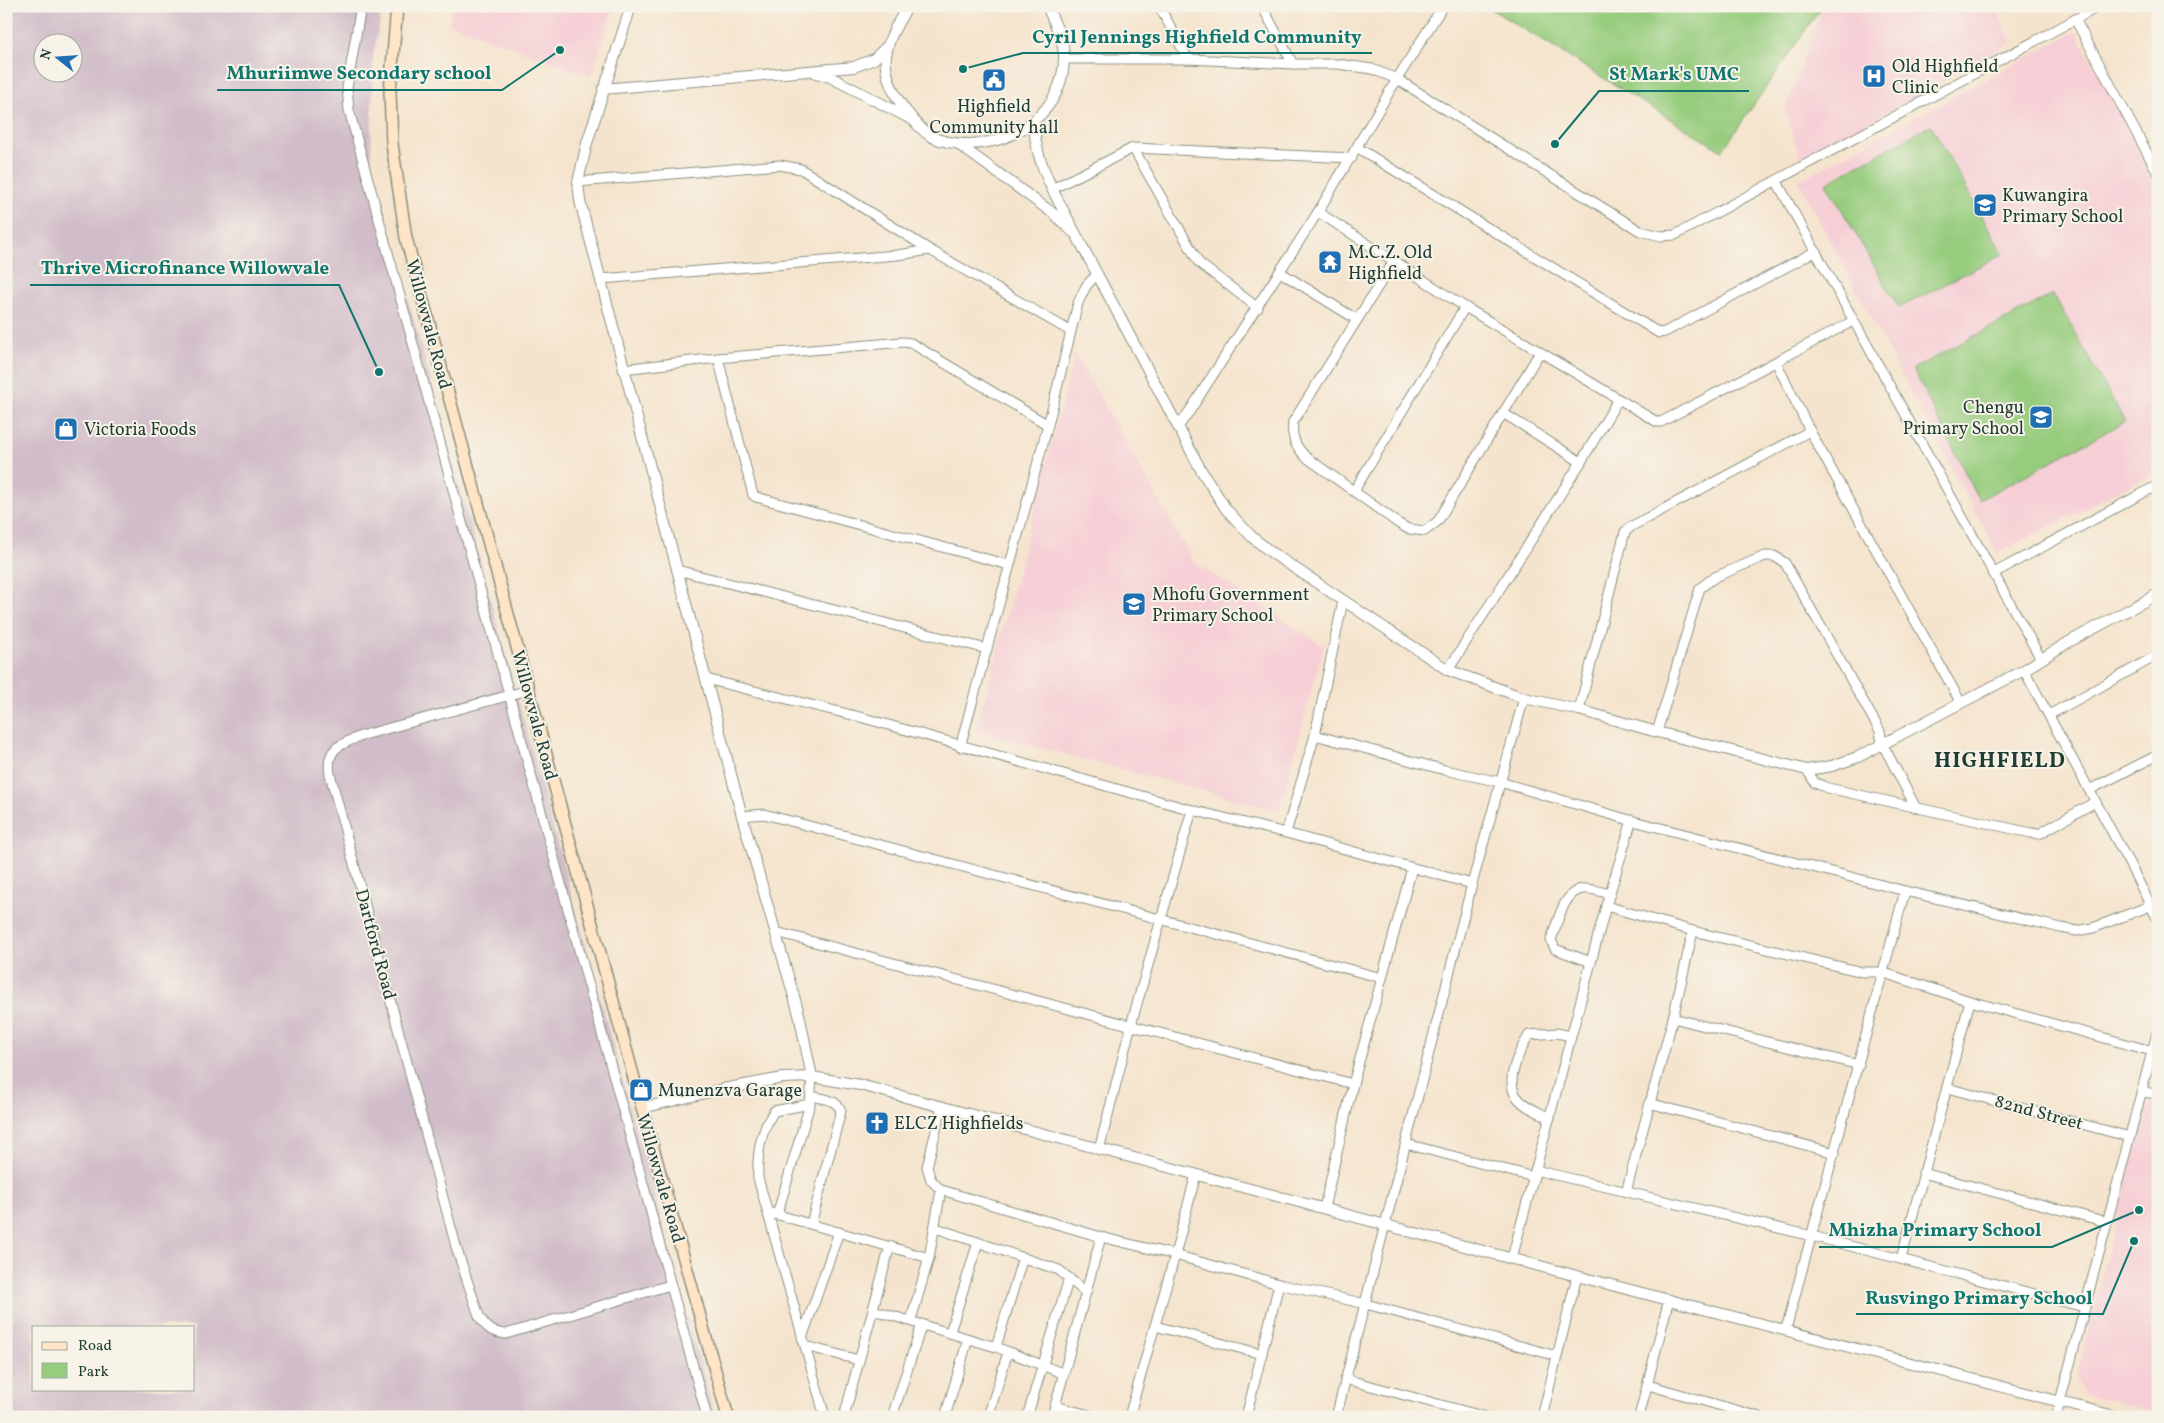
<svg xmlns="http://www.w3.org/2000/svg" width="2164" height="1423" viewBox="0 0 2164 1423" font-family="Vollkorn,serif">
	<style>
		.built { fill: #f6cfd6 }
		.industrial { fill: #d1bdc9; fill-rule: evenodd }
		.green { fill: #96cc7d; stroke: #5a8458 }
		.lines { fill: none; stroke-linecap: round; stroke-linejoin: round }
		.minor-casing { stroke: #8a9080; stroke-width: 11 }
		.tertiary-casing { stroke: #8a9080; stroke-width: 12 }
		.secondary-casing { stroke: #8a9080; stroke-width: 14 }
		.minor { stroke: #fff; stroke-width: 9 }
		.tertiary { stroke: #fff; stroke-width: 10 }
		.secondary { stroke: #ffe4c6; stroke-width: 11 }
		.labels { text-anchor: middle; stroke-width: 4; stroke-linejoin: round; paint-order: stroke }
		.poi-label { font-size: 18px; fill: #1f3d34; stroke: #f7f3e8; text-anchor: start }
		.street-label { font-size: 18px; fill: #1f3d34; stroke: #f7f3e8 }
		.district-label { font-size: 22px; font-weight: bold; letter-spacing: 1px; fill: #1f3d34; stroke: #f7f3e8 }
		.leader { fill: none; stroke: #0f766e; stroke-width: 2 }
		.callout-dot { fill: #0f766e; stroke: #f7f3e8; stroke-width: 2 }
		.callout-label { font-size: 19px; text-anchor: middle; font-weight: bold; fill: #0f766e; stroke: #f7f3e8; stroke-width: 4; stroke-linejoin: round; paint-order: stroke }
	</style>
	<rect width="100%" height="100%" fill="#f7f3e8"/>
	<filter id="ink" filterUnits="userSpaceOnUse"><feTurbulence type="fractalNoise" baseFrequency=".02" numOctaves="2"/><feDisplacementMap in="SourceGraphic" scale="10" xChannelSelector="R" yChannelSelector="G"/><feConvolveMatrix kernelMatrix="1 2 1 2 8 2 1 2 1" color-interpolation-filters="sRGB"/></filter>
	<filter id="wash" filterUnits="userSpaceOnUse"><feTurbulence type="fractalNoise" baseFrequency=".0096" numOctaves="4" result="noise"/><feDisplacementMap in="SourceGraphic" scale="20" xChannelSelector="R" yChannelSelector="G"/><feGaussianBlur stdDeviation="1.12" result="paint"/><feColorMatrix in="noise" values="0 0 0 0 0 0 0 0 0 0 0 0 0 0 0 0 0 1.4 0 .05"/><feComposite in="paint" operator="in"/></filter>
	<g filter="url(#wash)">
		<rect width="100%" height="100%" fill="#f5e4cd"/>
		<g class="built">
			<polygon points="453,6 614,6 591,76 449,24"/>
			<polygon points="1823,6 1994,6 2012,42 1801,161 1785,110"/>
			<polygon points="2076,31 2158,189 2158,471 1997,553 1798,181"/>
			<polygon points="1075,354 1194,562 1324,646 1279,811 976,731"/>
			<polygon points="2147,1103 2158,1105 2158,1413 2084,1395 2076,1377"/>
		</g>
		<path class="industrial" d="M6,6H383L373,56L371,164L715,1417H6ZM42,42H72V72H42ZM34,1327H194V1389H34Z"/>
		<g class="green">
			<polygon points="1486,6 1822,6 1722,151"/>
			<polygon points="1931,125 2003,254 1899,308 1826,183"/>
			<polygon points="2053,294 2125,422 1979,500 1913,369"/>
		</g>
	</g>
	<g filter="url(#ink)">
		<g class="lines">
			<g class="minor-casing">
				<g id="minor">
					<polyline points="361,6 347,88 349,110 707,1417"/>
					<polyline points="1159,6 1188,59"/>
					<polyline points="1262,6 1293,64"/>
					<polyline points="2075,19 2158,173"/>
					<polyline points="1064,59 1188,59 1293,64 1338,64 1372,69 1397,79 1640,231 1661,236 1675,235 2100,6"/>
					<polyline points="1133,148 1199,263 1258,308"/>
					<polyline points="1358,148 1659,333 1665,332 1816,251"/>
					<polyline points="578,182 780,165 801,169 930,250 1070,331"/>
					<polyline points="1777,182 2041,659"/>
					<polyline points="1052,189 1133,148 1352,158"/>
					<polyline points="1318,212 1465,307 1657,422 1661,422 1853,321"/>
					<path d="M1394,261L1293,422C1291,437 1295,446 1306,457L1398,523L1408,529L1425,531L1438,521L1540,352"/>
					<polyline points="1280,272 1356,319"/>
					<polyline points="601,279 897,255 930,250"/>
					<polyline points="718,358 753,495 756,497 1009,565"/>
					<polyline points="1776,362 1810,431 1961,703"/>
					<polyline points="623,369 718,358 903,342 911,343 1048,425"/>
					<polyline points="1503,413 1581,462"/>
					<polyline points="1178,427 1189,412 1318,212 1397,79 1443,6"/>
					<polyline points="1354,491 1465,307"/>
					<polyline points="677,570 987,649"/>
					<polyline points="1994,573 2158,485"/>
					<polyline points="1448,670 1581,462 1618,400"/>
					<polyline points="2024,670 2130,865 2158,920"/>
					<polyline points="706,679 860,717 1192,810 1286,833 1472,884"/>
					<path d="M528,690L364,735C343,743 325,747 330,774L457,1250L479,1316C486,1328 492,1333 506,1334L670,1285"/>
					<polyline points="1579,710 1625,532 1632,526 1810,431"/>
					<polyline points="2049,715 2158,655"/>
					<polyline points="1657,732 1700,588 1715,577 1765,556 1774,556 1785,563 1880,731 1882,743 1915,806"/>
					<polyline points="1315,735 1445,770 1500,782 1626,819 1905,891 2061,928 2077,931 2093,928 2150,906"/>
					<polyline points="960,747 1048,425 1078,303 1086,286 1097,274"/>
					<polyline points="1807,770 1815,783 1828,788 2031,833 2039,834 2095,802"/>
					<polyline points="2089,790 2158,755"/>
					<polyline points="742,816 764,814 1382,978"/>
					<polyline points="1286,833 1315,735 1343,601"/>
					<polyline points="1606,906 1693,931 1862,972 1881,972 1970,1001 2152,1051"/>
					<polyline points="776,932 1353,1084"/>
					<path d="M1591,962L1555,949L1551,940C1557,925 1563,891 1583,889C1591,888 1602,892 1610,894"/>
					<polyline points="1673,1018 1859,1065"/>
					<polyline points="1947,1088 2130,1137"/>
					<polyline points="2142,1092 2158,1094"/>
					<polyline points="1649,1103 1835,1153"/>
					<path d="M810,1104L774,1111C760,1132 757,1154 758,1178L825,1417"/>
					<polyline points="942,1106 927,1167 931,1180 941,1190 1101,1237 1175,1255 1279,1284 1366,1304 1557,1356"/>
					<path d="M1550,1118C1539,1112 1524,1107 1517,1097C1504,1081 1520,1050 1529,1035L1557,1033L1571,1036"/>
					<polyline points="1406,1144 1534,1177"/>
					<polyline points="1099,1150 1131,1025 1192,810"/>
					<polyline points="1535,1170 1812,1236 2084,1307"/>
					<polyline points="1923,1173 2107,1222"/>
					<polyline points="1626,1192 1673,1018 1693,931"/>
					<polyline points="1324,1208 1353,1084 1412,868"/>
					<polyline points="768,1212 929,1258"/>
					<polyline points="777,1215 810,1104 812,1077"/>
					<path d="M811,1224L841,1111C837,1099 823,1099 812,1096"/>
					<polyline points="936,1228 1059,1270 1085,1292"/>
					<polyline points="1512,1258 1606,906 1632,820"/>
					<polyline points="1901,1259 1970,1001"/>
					<polyline points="873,1310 996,1347 1062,1373"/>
					<polyline points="911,1320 929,1258 941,1190"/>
					<polyline points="1155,1326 1262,1354"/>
					<polyline points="1786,1329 1905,891"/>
					<polyline points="950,1332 978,1242"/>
					<polyline points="802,1338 839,1232"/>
					<polyline points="805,1346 859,1360"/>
					<polyline points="996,1347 1023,1257"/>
					<polyline points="1345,1379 1486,1417"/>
					<polyline points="1648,1385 1760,1417"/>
					<polyline points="1055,1406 1097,1417"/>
					<polyline points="844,1417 890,1246"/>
					<polyline points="892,1417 922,1324"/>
					<polyline points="945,1417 968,1339"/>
					<polyline points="988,1417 1008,1352"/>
					<polyline points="1027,1417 1069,1278"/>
					<polyline points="1052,1417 1101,1237"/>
					<polyline points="1129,1417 1175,1255 1196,1174"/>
					<polyline points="1246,1417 1279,1284"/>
					<polyline points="1336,1417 1472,884 1524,698"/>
					<polyline points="1542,1417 1577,1276"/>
					<polyline points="1639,1417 1669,1299"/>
					<polyline points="2056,1417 2158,1029"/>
				</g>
			</g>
			<g class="tertiary-casing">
				<g id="tertiary">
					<polyline points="631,6 587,143 578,182 580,201 742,816 799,1014 812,1077"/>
					<path d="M908,6C884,44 875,67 903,107C911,117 920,130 932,137C943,142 957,144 969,144C1017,143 1062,111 1064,60C1065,41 1054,23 1047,6"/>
					<polyline points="816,73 830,77 911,119"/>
					<polyline points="603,89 854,67 874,59 885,48"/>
					<path d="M1034,122C1035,149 1041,164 1052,189L1201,470L1226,509L1252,537L1272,553L1448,670L1524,698L1579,710L1657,732L1807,770L1832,766L1858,757L2024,670L2067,643L2158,594"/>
					<polyline points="958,144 1054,214 1073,232"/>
					<polyline points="642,1108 723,1089 783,1078 812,1077 860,1085 1577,1276 2118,1417"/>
				</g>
			</g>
			<g class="secondary-casing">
				<polyline id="secondary" points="397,6 390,91 392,144 406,238 642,1108 728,1417"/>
			</g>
			<use href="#minor" class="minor"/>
			<use href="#tertiary" class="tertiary"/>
			<use href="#secondary" class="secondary"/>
		</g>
	</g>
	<defs>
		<g id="hospital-square" transform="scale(1.25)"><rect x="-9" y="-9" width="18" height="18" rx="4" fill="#1f6fb2" stroke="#f7f3e8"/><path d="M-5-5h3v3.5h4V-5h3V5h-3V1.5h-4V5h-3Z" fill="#fff"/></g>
		<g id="civic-square" transform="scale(1.25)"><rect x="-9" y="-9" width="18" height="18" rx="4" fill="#1f6fb2" stroke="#f7f3e8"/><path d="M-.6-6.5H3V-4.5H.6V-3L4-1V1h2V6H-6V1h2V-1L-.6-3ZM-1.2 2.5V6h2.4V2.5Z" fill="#fff"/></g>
		<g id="school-square" transform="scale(1.25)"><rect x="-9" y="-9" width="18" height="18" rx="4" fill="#1f6fb2" stroke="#f7f3e8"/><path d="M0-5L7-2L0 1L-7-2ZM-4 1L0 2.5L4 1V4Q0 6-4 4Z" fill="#fff"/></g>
		<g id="temple-square" transform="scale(1.25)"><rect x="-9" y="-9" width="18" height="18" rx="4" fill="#1f6fb2" stroke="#f7f3e8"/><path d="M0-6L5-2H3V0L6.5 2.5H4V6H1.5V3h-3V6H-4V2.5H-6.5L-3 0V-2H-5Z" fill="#fff"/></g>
		<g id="shop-square" transform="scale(1.25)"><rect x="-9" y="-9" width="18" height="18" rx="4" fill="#1f6fb2" stroke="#f7f3e8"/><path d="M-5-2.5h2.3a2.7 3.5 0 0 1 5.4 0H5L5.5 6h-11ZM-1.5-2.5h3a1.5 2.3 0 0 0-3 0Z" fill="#fff"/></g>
		<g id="church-square" transform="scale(1.25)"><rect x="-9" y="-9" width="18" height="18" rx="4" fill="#1f6fb2" stroke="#f7f3e8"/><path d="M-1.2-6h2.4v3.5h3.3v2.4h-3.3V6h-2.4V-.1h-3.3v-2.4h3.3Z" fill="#fff"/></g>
	</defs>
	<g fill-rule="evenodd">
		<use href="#hospital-square" x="1874" y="76"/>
		<use href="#civic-square" x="994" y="80"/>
		<use href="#school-square" x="1985" y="205"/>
		<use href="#temple-square" x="1330" y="262"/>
		<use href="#school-square" x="2041" y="417"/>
		<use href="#shop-square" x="66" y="429"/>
		<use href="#school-square" x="1134" y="604"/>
		<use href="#shop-square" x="641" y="1090"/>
		<use href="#church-square" x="877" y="1123"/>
	</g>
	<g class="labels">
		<g class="poi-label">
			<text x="1892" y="72">Old Highfield<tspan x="1892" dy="21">Clinic</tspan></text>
			<text x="994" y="112" text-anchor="middle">Highfield<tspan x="994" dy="21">Community hall</tspan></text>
			<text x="2002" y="201">Kuwangira<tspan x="2002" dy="21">Primary School</tspan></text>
			<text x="1348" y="258">M.C.Z. Old<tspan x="1348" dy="21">Highfield</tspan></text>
			<text x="2024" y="413" text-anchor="end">Chengu<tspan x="2024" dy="21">Primary School</tspan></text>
			<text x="84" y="435">Victoria Foods</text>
			<text x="1152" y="600">Mhofu Government<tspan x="1152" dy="21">Primary School</tspan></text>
			<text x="658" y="1096">Munenzva Garage</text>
			<text x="894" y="1129">ELCZ Highfields</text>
		</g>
		<g class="street-label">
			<text transform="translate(429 324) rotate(75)" y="6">Willowvale Road</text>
			<text transform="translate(535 715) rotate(75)" y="6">Willowvale Road</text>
			<text transform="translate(376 944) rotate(75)" y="6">Dartford Road</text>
			<text transform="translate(2039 1112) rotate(15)" y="6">82nd Street</text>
			<text transform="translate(661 1178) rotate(74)" y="6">Willowvale Road</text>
		</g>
		<g class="district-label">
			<text x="2000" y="767">HIGHFIELD</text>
		</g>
	</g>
	<path class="leader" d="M963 69L1023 53H1372M560 50L502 90H217M1555 144L1599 91H1749M379 372L339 285H30M2139 1210L2052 1247H1819M2134 1241L2103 1314H1856"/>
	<g class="callout-dot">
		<circle cx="963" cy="69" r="5"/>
		<circle cx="560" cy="50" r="5"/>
		<circle cx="1555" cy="144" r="5"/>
		<circle cx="379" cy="372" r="5"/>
		<circle cx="2139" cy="1210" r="5"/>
		<circle cx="2134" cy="1241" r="5"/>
	</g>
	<g class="callout-label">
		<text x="1197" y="43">Cyril Jennings Highfield Community</text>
		<text x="359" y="79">Mhuriimwe Secondary school</text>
		<text x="1674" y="80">St Mark's UMC</text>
		<text x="185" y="274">Thrive Microfinance Willowvale</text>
		<text x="1935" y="1236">Mhizha Primary School</text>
		<text x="1979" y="1304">Rusvingo Primary School</text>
	</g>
	<rect width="2164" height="1423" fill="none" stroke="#f7f3e8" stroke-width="25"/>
	<rect x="32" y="1326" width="162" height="65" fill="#f7f3e8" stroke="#a1aaa0"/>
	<rect x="42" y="1342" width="25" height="8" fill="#ffe4c6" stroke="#a1aaa0"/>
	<text x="78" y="1350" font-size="15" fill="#1f3d34">Road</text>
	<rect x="42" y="1363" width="25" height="15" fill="#96cc7d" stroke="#a1aaa0"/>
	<text x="78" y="1376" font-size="15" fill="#1f3d34">Park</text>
	<g transform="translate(58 58) rotate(287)"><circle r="24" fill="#f7f3e8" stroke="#a1aaa0"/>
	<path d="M0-4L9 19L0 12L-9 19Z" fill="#1f6fb2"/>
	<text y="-8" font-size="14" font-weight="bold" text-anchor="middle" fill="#1f3d34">N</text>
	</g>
</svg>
